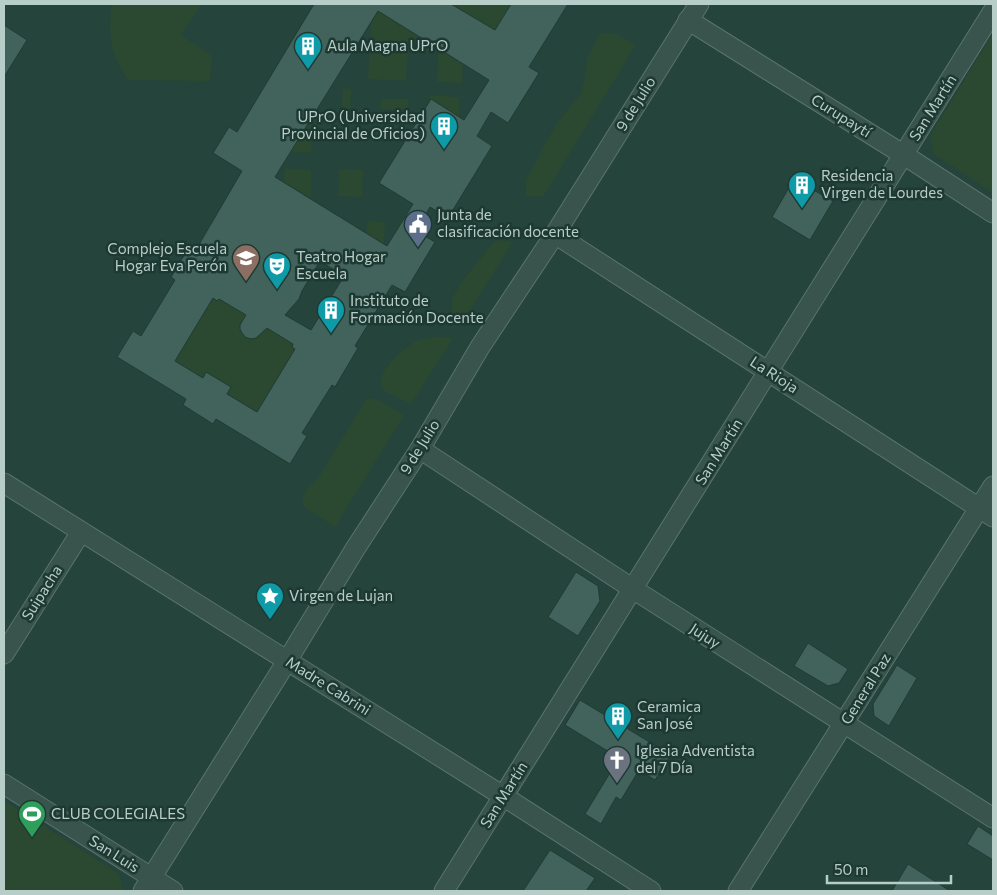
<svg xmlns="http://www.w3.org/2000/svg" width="997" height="895" viewBox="0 0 997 895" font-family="Commissioner,sans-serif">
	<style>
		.green { fill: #2b4931 }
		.building { fill: #41635b; stroke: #203b34; fill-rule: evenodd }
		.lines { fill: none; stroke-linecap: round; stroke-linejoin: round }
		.minor-casing { stroke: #5b746d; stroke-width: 21 }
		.minor { stroke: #39534d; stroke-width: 19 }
		.labels { text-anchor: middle; stroke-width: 5; stroke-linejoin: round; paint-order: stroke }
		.poi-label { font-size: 15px; fill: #b7cdc8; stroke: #1e3932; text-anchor: start }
		.street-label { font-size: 15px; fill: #b7cdc8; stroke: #1e3932 }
	</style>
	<rect width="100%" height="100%" fill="#25443c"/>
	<g class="green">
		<path d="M112,4H202L181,35L212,56L210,81L128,80C124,74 119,67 116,59C109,42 109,22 112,4Z"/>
		<polygon points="451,4 511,4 495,30"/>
		<polygon points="378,11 463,64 462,83 437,82 438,52 408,51 406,81 368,79 371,23"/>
		<path d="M600,33C619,33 620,34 635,46L543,197L526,196V179L533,168L540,153L557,123L581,94L586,72L587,58Z"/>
		<polygon points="993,34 993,193 934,154 930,136"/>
		<polygon points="343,88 351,89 350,120 341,119"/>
		<polygon points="430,95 459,97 459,117 430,101"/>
		<polygon points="381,99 408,99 408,110 380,109"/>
		<polygon points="311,119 311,153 290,152"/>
		<polygon points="285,168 311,170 311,199 284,182"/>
		<polygon points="339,169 363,170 362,197 338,196"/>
		<polygon points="367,221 385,222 384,244 367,234"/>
		<polygon points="499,240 513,242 462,323 452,315 452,299 460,284 493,243"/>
		<path d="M213,298L217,301L219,299L250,317L240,325C240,344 265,342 261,324L293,344L292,347L295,349L257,412L227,394L231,387L207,372L203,378L175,361Z"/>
		<path d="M435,337L453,338L411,404C404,400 387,394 383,389C372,374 404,348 416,341C421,338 429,338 435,337Z"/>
		<polygon points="367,398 378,400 404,415 335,527 307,509 302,503 303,497 307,489 320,475"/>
		<polygon points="4,801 119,874 123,891 4,891"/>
	</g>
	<g class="building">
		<path d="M314,4H451L495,30L511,4H568L529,67L539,73L508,123L491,112L477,136L492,146L448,218L430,207L416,231L435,242L405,292L392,285L355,346L358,348L335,387L332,385L302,433L307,436L290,464L216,419L213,424L183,405L186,399L117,357L133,331L141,336L175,280L171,277L188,249L194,253L242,171L213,153L229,127L237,132ZM378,11L489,80L464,120L431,99L379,183L413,204L387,246L275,177ZM320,261L344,276L311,330L285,315L299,299L302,291ZM213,298L217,301L219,299L246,315L240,325V329L242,333L245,337L251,339L256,338L267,328L293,344L292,347L295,349L257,412L227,394L231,387L206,372L203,378L175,361Z"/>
		<polygon points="4,25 27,40 4,77"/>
		<polygon points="794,179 833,201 810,240 772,217"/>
		<polygon points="576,572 598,586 600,601 578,636 548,617"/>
		<polygon points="808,643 848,669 839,683 828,686 794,666"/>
		<polygon points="897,665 917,678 889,726 874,716 873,704"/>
		<polygon points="580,700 671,755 655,780 639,770 621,800 616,797 601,824 585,814 619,758 565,725"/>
		<polygon points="978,826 993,836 993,860 967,844"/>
		<polygon points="550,850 595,878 586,891 523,891"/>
		<polygon points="908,864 950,891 892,891"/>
	</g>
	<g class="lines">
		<g class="minor-casing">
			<g id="minor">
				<polyline points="688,20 904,155 993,213"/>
				<polyline points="555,234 993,517"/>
				<polyline points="420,449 633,589 993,818"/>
				<polyline points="4,483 503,796 651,891"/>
				<polyline points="4,654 81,532"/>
				<polyline points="4,784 173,891"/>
				<polyline points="143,891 287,661 355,549 420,449 480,347 555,234 699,4"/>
				<polyline points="444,891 993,11"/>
				<polyline points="738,891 993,486"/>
			</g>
		</g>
		<use href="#minor" class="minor"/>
	</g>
	<defs>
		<g id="building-pin" transform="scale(1.4375)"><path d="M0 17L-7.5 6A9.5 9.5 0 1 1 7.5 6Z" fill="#0f9aa8" stroke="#1e3932"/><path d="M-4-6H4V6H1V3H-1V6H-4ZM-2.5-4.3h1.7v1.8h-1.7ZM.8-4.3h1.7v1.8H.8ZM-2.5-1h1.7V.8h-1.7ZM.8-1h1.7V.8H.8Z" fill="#fff"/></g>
		<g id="civic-pin" transform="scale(1.4375)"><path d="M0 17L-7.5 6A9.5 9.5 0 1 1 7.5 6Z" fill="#5c6f8a" stroke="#1e3932"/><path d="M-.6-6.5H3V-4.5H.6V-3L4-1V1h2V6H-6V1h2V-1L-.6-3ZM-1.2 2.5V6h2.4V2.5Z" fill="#fff"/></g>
		<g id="school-pin" transform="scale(1.4375)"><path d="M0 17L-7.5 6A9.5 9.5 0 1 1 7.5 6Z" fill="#8d6e63" stroke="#1e3932"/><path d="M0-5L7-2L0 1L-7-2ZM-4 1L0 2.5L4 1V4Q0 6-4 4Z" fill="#fff"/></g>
		<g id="theatre-pin" transform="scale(1.4375)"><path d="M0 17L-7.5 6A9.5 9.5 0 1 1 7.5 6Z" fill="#0f9aa8" stroke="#1e3932"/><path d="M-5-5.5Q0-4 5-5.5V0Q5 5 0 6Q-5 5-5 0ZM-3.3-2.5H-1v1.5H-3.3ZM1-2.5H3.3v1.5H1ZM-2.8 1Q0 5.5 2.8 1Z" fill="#fff"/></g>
		<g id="sight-pin" transform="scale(1.4375)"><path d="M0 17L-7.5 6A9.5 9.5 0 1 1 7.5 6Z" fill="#0f9aa8" stroke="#1e3932"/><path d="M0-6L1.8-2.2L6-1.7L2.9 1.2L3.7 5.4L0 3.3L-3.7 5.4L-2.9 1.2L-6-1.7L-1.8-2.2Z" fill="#fff"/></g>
		<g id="church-pin" transform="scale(1.4375)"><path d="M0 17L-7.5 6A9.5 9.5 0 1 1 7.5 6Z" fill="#6b7280" stroke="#1e3932"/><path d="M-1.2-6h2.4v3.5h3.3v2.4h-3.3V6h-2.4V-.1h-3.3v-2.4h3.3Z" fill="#fff"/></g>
		<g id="stadium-pin" transform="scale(1.4375)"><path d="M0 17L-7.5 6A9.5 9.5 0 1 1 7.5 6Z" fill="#2e9e5b" stroke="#1e3932"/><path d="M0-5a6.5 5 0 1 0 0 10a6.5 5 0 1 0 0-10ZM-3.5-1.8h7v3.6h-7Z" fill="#fff"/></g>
	</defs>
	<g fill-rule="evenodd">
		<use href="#building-pin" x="308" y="46"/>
		<use href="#building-pin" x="444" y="126"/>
		<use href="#building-pin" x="802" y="185"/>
		<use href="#civic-pin" x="418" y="224"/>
		<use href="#school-pin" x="246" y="258"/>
		<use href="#theatre-pin" x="277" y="266"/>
		<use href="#building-pin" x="331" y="310"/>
		<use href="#sight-pin" x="270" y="596"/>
		<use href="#building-pin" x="618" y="716"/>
		<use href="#church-pin" x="617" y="760"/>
		<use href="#stadium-pin" x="32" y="814"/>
	</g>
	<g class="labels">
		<g class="poi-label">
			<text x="327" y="51">Aula Magna UPrO</text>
			<text x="425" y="122" text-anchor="end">UPrO (Universidad<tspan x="425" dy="17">Provincial de Oficios)</tspan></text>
			<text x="821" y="181">Residencia<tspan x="821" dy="17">Virgen de Lourdes</tspan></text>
			<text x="437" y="220">Junta de<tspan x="437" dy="17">clasificación docente</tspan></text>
			<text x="227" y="254" text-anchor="end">Complejo Escuela<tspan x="227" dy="17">Hogar Eva Perón</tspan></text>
			<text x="296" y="262">Teatro Hogar<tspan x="296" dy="17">Escuela</tspan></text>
			<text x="350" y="306">Instituto de<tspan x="350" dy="17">Formación Docente</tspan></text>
			<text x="289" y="601">Virgen de Lujan</text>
			<text x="637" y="712">Ceramica<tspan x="637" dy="17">San José</tspan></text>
			<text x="636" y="756">Iglesia Adventista<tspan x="636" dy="17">del 7 Día</tspan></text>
			<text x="51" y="819">CLUB COLEGIALES</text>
		</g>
		<g class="street-label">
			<text transform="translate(636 104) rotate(-58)" y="5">9 de Julio</text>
			<text transform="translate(933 108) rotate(-58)" y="5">San Martín</text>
			<text transform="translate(841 116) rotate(32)" y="5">Curupaytí</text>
			<text transform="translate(774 375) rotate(33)" y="5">La Rioja</text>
			<text transform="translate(420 447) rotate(-58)" y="5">9 de Julio</text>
			<text transform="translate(719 452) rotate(-58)" y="5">San Martín</text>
			<text transform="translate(42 593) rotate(-58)" y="5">Suipacha</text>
			<text transform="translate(705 636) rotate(33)" y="5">Jujuy</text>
			<text transform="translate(328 686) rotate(32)" y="5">Madre Cabrini</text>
			<text transform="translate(866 689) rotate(-58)" y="5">General Paz</text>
			<text transform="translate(504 795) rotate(-58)" y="5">San Martín</text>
			<text transform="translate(114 854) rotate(32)" y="5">San Luis</text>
		</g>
	</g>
	<rect width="997" height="895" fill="none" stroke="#b7cdc8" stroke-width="10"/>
	<path d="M827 875v8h124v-8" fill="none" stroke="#b7cdc8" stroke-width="2.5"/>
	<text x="834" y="875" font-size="15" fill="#b7cdc8" stroke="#1e3932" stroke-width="4" paint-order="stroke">50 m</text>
</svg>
